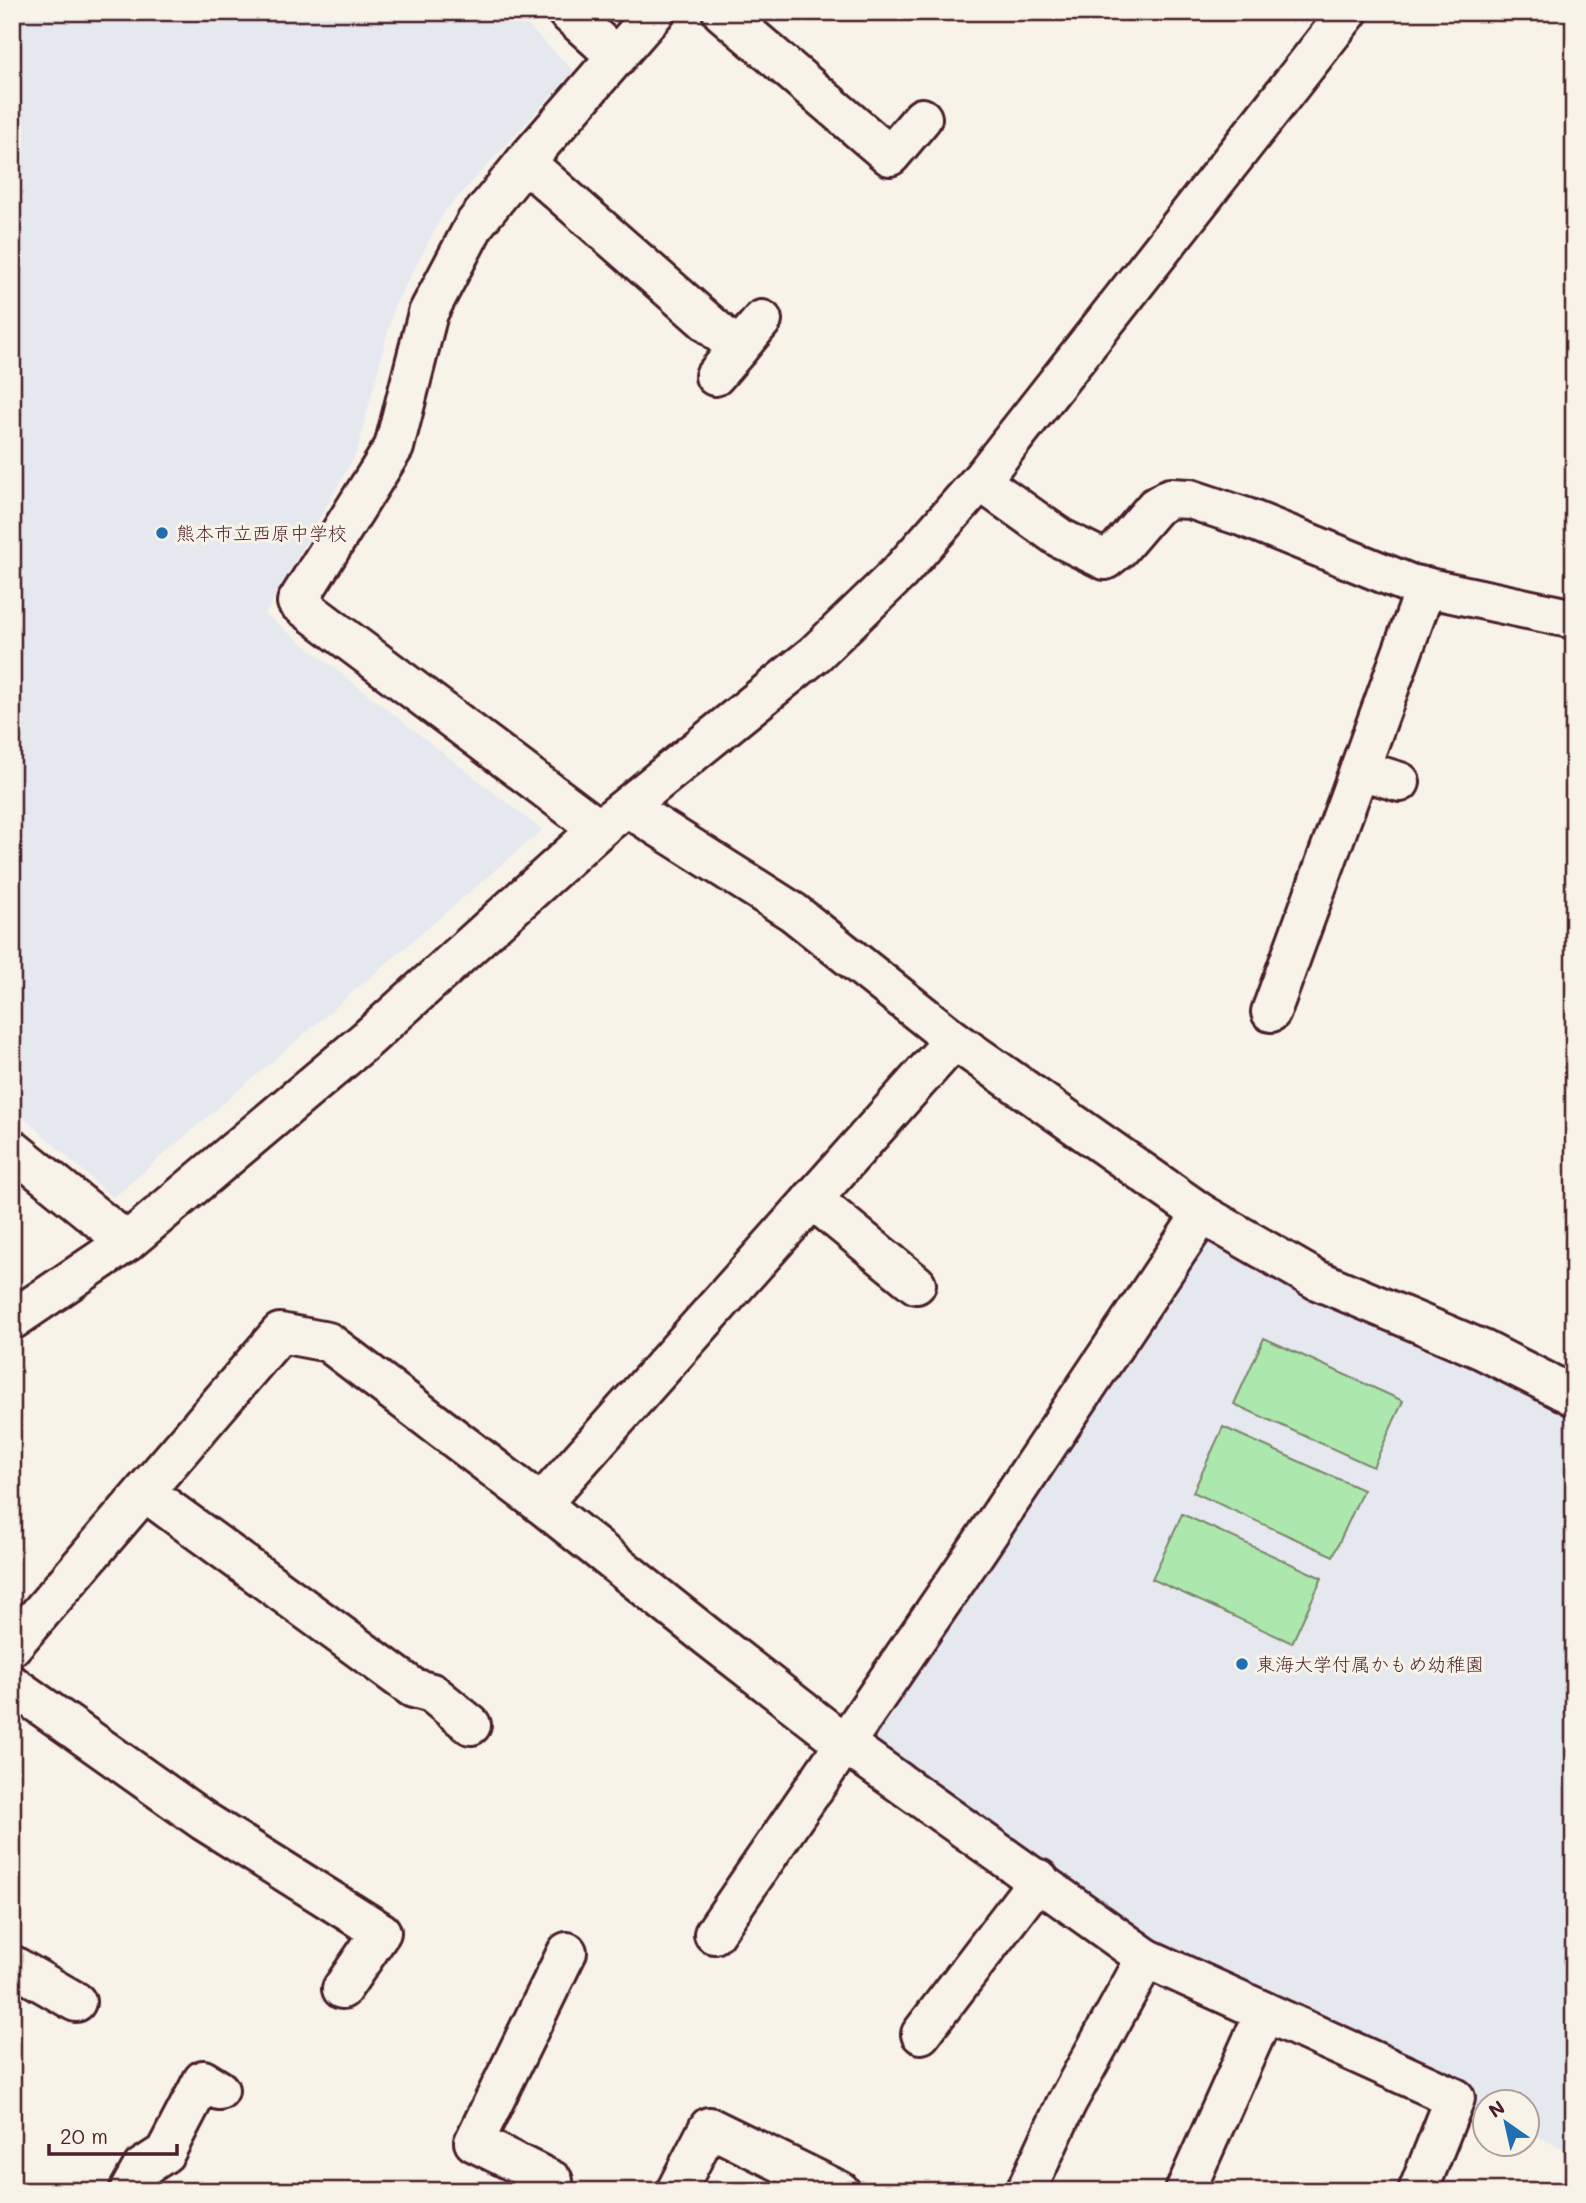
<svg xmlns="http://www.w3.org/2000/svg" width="1586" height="2203" viewBox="0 0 1586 2203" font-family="Mali,'Klee One',sans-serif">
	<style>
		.built { fill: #e5e8ef }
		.grass { fill: #ace8ad; stroke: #7b846c; stroke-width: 2 }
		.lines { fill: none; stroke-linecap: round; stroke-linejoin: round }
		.street-casing { stroke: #4a1f2b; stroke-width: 44 }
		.street { stroke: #f7f3e8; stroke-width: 38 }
		.poi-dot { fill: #1f6fb2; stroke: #f7f3e8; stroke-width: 2.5 }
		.labels { text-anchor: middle; stroke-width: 6; stroke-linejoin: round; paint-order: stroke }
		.poi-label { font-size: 19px; fill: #4a1f2b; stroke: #f7f3e8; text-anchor: start }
	</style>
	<rect width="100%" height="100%" fill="#f7f3e8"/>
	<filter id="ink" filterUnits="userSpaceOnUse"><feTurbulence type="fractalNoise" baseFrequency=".0143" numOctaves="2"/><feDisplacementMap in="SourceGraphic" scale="14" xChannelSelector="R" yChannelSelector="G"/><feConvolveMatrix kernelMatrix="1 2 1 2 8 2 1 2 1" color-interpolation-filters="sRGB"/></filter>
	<g filter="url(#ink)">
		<g class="built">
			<polygon points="12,12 514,12 574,71 445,211 394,307 357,452 265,614 542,830 113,1198 12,1107"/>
			<polygon points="1203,1232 1385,1330 1529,1389 1574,1414 1574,2153 1527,2132 1526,2102 1484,2102 1484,2112 1472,2106 1478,2089 1156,1947 863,1734"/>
		</g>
		<g class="grass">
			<polygon points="1264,1338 1403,1401 1373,1467 1234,1404"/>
			<polygon points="1223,1427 1363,1490 1333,1556 1193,1492"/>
			<polygon points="1182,1514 1322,1578 1292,1643 1152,1579"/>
		</g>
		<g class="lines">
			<g class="street-casing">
				<g id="street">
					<polyline points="567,12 617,57"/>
					<polyline points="722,12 890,156 922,118"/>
					<polyline points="525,162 738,349 762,320"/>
					<polyline points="715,376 738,349"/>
					<polyline points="980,481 1060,538 1105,560 1119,549 1155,507 1170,498 1190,499 1247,518 1410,584 1574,619"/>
					<polyline points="1360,770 1400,782"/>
					<polyline points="627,807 793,912 954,1040 1202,1214 1317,1280 1483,1350 1574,1396"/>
					<polyline points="599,829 297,602 394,447 428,313 475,224 525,162 655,12"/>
					<polyline points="1271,1012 1426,587"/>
					<polyline points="12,1149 127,1242"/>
					<polyline points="812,1199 916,1284"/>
					<polyline points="12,1320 127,1242 366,1040 599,829 815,654 900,572 980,481 1348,12"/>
					<polyline points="145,1492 413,1688 432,1693 471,1725"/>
					<polyline points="541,1504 954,1040"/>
					<polyline points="12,1646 280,1333 328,1342 541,1504 708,1637 844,1743 1146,1958 1455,2098 1418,2191"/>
					<polyline points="12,1685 204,1821 381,1932 342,1989"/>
					<polyline points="714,1934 975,1553 1202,1214"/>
					<polyline points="12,1965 76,2002"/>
					<polyline points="921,2034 1039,1879"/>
					<polyline points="129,2191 142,2168 165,2153 203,2080 219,2090"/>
					<polyline points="547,2191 553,2181 474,2142 567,1952"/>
					<polyline points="676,2191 709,2127 840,2191"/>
					<polyline points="1026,2191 1066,2104 1146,1958"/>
					<polyline points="1185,2191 1265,2012"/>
				</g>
			</g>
			<use href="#street" class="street"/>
		</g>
	</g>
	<g class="poi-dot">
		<circle cx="162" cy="533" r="7"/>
		<circle cx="1242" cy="1664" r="7"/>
	</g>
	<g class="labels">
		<g class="poi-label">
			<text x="176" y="540">熊本市立西原中学校</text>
			<text x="1256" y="1671">東海大学付属かもめ幼稚園</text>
		</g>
	</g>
	<rect width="1586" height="2203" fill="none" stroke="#f7f3e8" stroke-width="42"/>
	<rect x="21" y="21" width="1544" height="2161" fill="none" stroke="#4a1f2b" stroke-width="2.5" filter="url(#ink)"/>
	<g transform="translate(1506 2123) rotate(326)"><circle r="33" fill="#f7f3e8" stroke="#b29e9c" stroke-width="2"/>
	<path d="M0-5L12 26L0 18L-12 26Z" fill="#1f6fb2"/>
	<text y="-10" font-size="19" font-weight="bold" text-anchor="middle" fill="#4a1f2b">N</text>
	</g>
	<path d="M49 2144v10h128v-10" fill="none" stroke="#4a1f2b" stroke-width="3.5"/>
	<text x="60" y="2144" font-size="21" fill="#4a1f2b" stroke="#f7f3e8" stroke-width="5" paint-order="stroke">20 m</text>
</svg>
